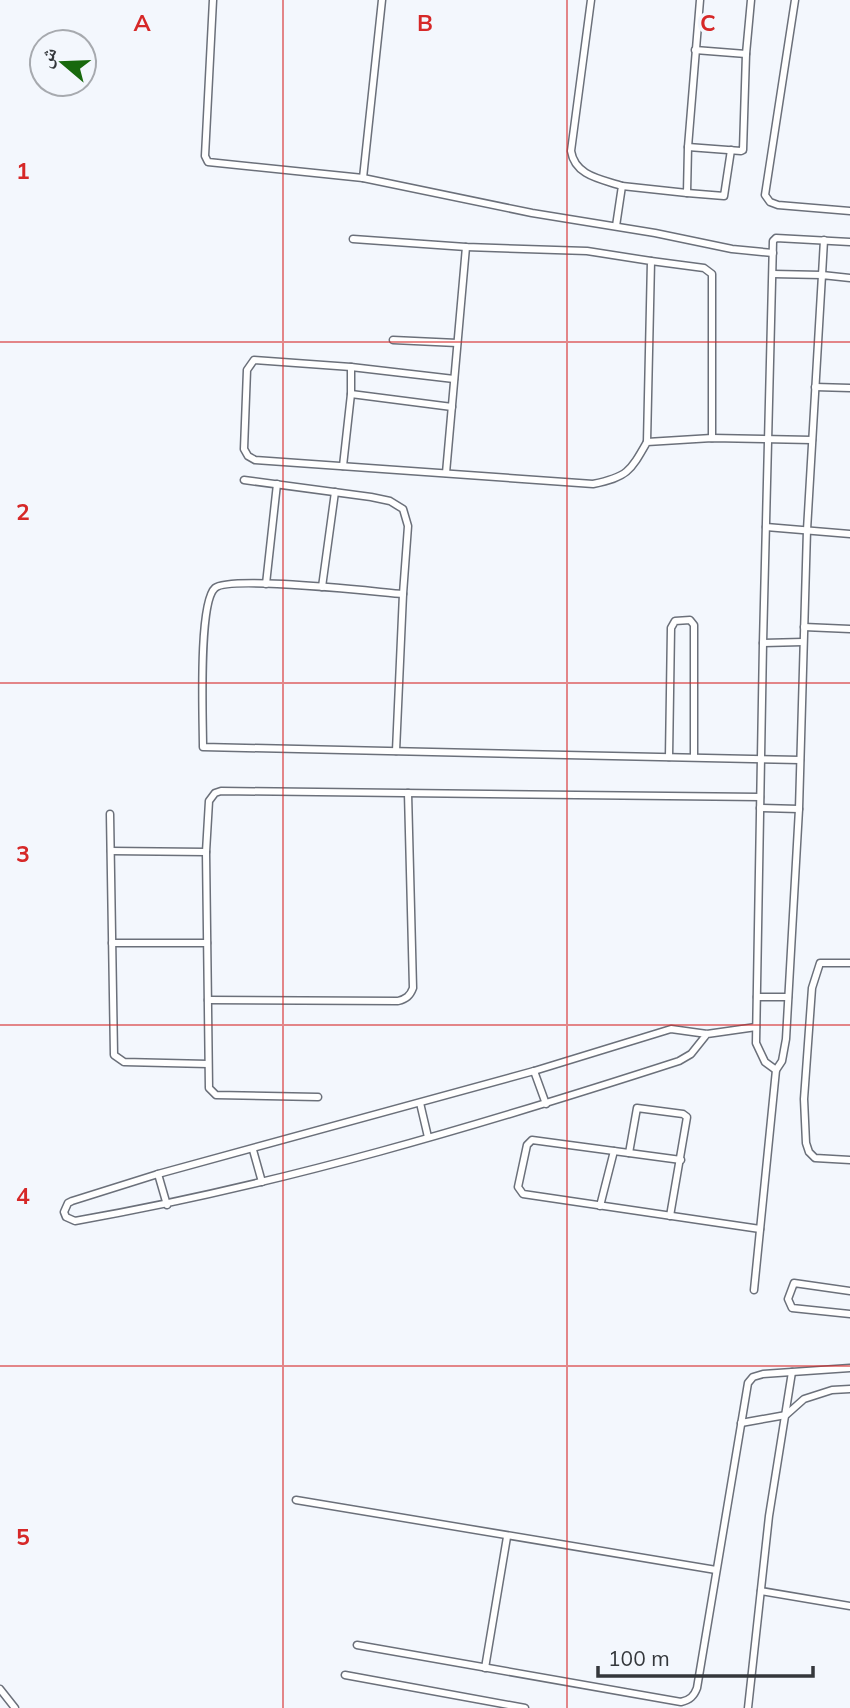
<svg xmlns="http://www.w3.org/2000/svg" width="850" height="1708" viewBox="0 0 850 1708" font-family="Mulish,'Noto Naskh Arabic',sans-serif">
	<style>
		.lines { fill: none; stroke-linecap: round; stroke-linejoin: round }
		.service-casing { stroke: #6b707a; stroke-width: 9 }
		.service { stroke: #fff; stroke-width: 6 }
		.grid { fill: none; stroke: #d62828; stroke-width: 2; stroke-opacity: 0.55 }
		.grid-label { font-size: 23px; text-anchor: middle; font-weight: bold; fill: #d62828; stroke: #f3f7fd; stroke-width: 7; stroke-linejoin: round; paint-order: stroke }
	</style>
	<rect width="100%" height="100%" fill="#f3f7fd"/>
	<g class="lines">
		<g class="service-casing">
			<g id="service">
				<polyline points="213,0 205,156 208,162 363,178 532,213 655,233 732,249 773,253"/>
				<path d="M591,0L571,151C575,176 601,179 622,186L616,226"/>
				<polyline points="795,0 765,195 770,202 778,205 850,211"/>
				<polyline points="695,50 746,54"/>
				<polyline points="688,147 741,151 743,150 746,54 751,0"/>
				<polyline points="363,178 382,0"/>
				<polyline points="622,186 687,193 688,147 700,0"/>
				<polyline points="687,193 724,196 731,150"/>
				<polyline points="353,239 466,247 587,251 651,261 647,442"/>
				<polyline points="651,261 704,268 712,274 712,438"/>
				<polyline points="773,274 822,275 824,240"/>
				<polyline points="393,340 457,343"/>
				<path d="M454,379L351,367L254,360L247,370L244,449L248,456L255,460L593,484C627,477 630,472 647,442L712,438L812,440"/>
				<polyline points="815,387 850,388"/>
				<polyline points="351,394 452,407"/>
				<polyline points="343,466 351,394 351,367"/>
				<polyline points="446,473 466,247"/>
				<polyline points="244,480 371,497 390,501 403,509 408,526 403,594 396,751"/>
				<polyline points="766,527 850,534"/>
				<polyline points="266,584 277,484"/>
				<polyline points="322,587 335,492"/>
				<path d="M403,594C376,592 230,575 215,588C198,603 203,720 203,747L800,760"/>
				<polyline points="804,627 850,629"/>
				<polyline points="763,643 803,642"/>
				<polyline points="669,757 671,628 675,621 690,620 694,625 694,757"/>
				<polyline points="760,808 799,809"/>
				<polyline points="110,814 114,1055 124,1062 208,1064"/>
				<polyline points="111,851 206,852"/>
				<polyline points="112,943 207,943"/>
				<polyline points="850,963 820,963 812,988 804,1099 806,1143 809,1152 815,1158 850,1160"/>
				<polyline points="757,997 788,997"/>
				<path d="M208,1000L398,1001C406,999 410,996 413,988L408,793"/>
				<path d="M707,1034L691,1054L679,1061C481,1125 280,1185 75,1221L66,1217L64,1212L68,1203L72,1201L158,1174L534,1071L671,1029L707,1034L756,1027"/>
				<polyline points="776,1070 765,1062 756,1043 763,643 773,241 776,238 850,242"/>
				<polyline points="534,1071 546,1104"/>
				<polyline points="318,1097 216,1095 209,1088 206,852 209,801 215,793 221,791 760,797"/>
				<polyline points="420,1103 428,1137"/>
				<polyline points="253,1150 262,1182"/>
				<polyline points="629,1153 637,1108 683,1114 687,1117 670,1216"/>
				<polyline points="681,1160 532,1140 527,1145 518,1187 523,1194 760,1229"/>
				<polyline points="158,1174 167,1205"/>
				<polyline points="600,1206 614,1151"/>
				<polyline points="754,1290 776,1070 782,1061 786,1039 799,809 807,530 822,275 850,278"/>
				<polyline points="850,1291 794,1283 788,1299 792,1308 850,1314"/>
				<polyline points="741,1423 786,1415 804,1399 832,1390 850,1389"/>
				<polyline points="296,1500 716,1570"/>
				<polyline points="761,1591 850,1606"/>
				<path d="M357,1645L681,1702C690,1700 694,1696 697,1688L748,1383L753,1377L763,1374L850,1368"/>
				<polyline points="485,1668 507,1537"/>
				<polyline points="345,1675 525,1708"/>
				<polyline points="0,1689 15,1708"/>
				<polyline points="748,1708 769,1516 792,1372"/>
			</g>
		</g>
		<use href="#service" class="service"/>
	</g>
	<path class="grid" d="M283,0V1708M567,0V1708M0,342H850M0,683H850M0,1025H850M0,1366H850"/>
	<g class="grid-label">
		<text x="142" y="31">A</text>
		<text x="425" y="31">B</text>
		<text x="708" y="31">C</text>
		<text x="23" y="179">1</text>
		<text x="23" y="520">2</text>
		<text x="23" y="862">3</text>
		<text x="23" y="1204">4</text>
		<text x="23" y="1545">5</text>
	</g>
	<g transform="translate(63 63) rotate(289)"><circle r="33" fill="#f3f7fd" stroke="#a7aaaf" stroke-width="2"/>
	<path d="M0-5L12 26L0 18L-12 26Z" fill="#18690d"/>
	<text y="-10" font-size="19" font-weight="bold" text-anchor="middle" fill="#34373b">ش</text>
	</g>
	<path d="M598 1666v10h215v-10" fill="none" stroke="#34373b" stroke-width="3.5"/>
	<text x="608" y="1666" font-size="21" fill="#34373b" stroke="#f3f7fd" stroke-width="5" paint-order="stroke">100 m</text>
</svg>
